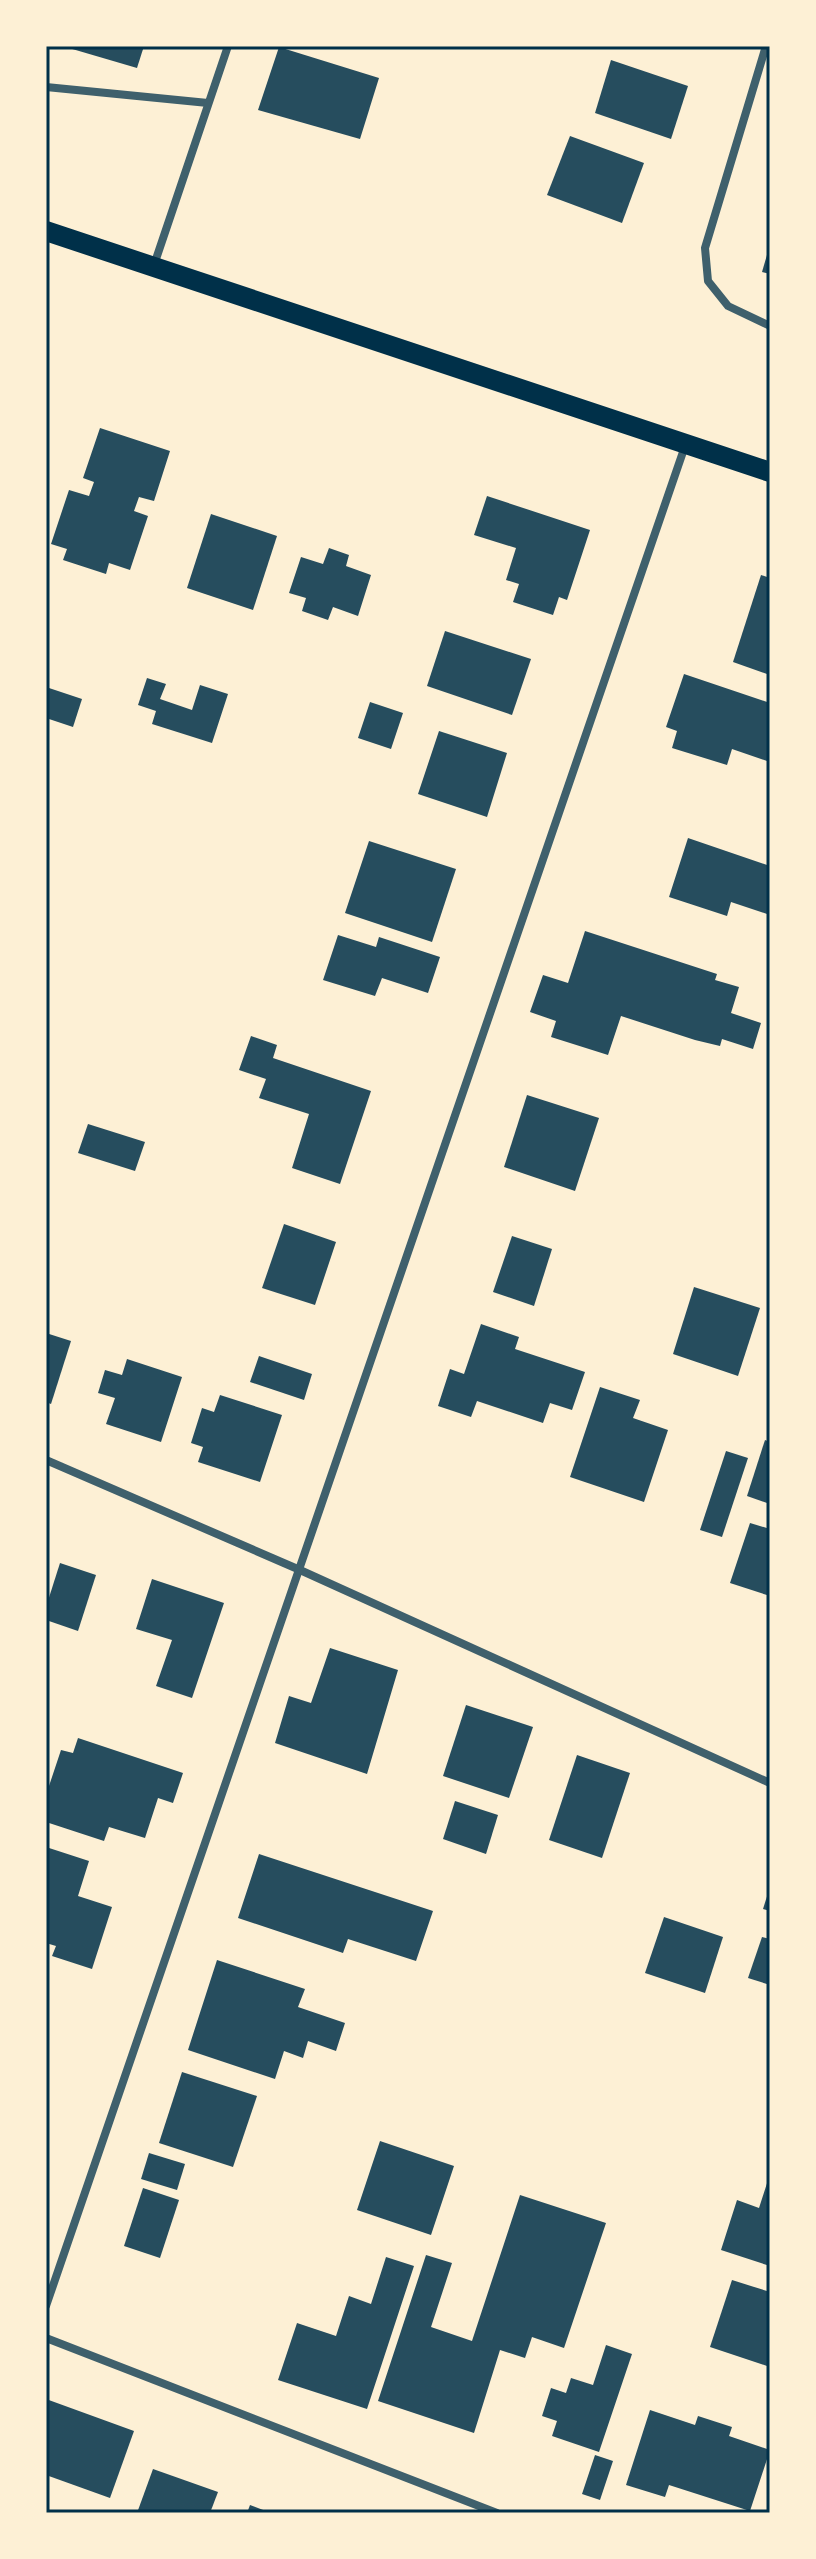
<svg xmlns="http://www.w3.org/2000/svg" width="816" height="2559" viewBox="0 0 816 2559" font-family="Signika,sans-serif">
	<style>
		.building { fill: #264d5e }
		.lines { fill: none; stroke-linecap: round; stroke-linejoin: round }
		.minor { stroke: #3f606c; stroke-width: 8 }
		.primary { stroke: #003049; stroke-width: 20 }
		.neatline { fill: none; stroke: #003049; stroke-width: 3 }
	</style>
	<rect width="100%" height="100%" fill="#fdf0d5"/>
	<g class="building">
		<polygon points="62,46 144,46 137,68"/>
		<polygon points="279,47 379,78 360,139 258,110"/>
		<polygon points="611,60 688,86 671,139 595,113"/>
		<polygon points="570,136 644,163 622,223 547,195"/>
		<polygon points="769,248 770,248 770,274 762,272"/>
		<polygon points="100,428 170,451 154,501 139,497 134,511 148,516 130,570 109,563 106,574 63,560 67,549 51,544 69,490 89,496 94,482 83,478"/>
		<polygon points="487,496 590,530 567,600 559,597 553,615 513,602 519,584 506,580 516,548 474,535"/>
		<polygon points="211,514 277,536 253,610 187,588"/>
		<polygon points="329,548 349,555 346,566 371,575 358,616 333,607 328,620 302,611 306,598 289,593 301,557 323,564"/>
		<polygon points="761,575 770,578 770,675 733,662"/>
		<polygon points="445,631 531,659 512,715 427,686"/>
		<polygon points="684,674 770,703 770,762 732,749 727,765 672,748 677,731 666,727"/>
		<polygon points="147,678 166,684 160,699 192,710 200,685 228,694 212,743 152,724 156,711 138,705"/>
		<polygon points="46,687 82,699 73,727 46,718"/>
		<polygon points="370,702 403,713 391,749 358,738"/>
		<polygon points="439,731 507,753 487,817 418,794"/>
		<polygon points="688,838 770,866 770,915 731,902 727,916 669,897"/>
		<polygon points="369,841 456,869 432,942 345,913"/>
		<polygon points="585,931 717,974 715,980 739,987 731,1013 761,1023 753,1049 722,1039 720,1046 695,1040 621,1016 608,1055 551,1037 556,1021 530,1012 543,975 568,983"/>
		<polygon points="338,935 376,947 379,937 440,957 428,993 382,978 375,996 323,980"/>
		<polygon points="251,1036 277,1045 273,1058 371,1091 340,1184 292,1168 309,1114 259,1098 266,1079 239,1070"/>
		<polygon points="527,1095 599,1118 575,1191 504,1167"/>
		<polygon points="88,1124 145,1142 135,1171 78,1153"/>
		<polygon points="284,1224 336,1242 315,1305 262,1288"/>
		<polygon points="512,1236 552,1249 534,1306 493,1292"/>
		<polygon points="694,1287 760,1308 738,1376 673,1354"/>
		<polygon points="481,1324 519,1337 515,1349 585,1372 572,1410 550,1403 543,1423 477,1401 471,1417 438,1406 450,1369 464,1374"/>
		<polygon points="46,1333 71,1341 51,1404 46,1402"/>
		<polygon points="259,1356 312,1374 304,1400 250,1382"/>
		<polygon points="127,1359 182,1377 161,1442 106,1424 115,1398 98,1393 105,1370 122,1375"/>
		<polygon points="600,1387 640,1400 633,1418 668,1430 644,1502 570,1477"/>
		<polygon points="220,1395 282,1415 260,1482 198,1462 203,1447 191,1443 202,1408 214,1412"/>
		<polygon points="765,1440 770,1442 770,1504 747,1496"/>
		<polygon points="726,1451 748,1458 722,1537 700,1530"/>
		<polygon points="750,1523 770,1529 770,1596 730,1583"/>
		<polygon points="60,1563 96,1575 78,1631 46,1620 46,1607"/>
		<polygon points="152,1579 224,1603 192,1698 156,1686 172,1640 136,1629"/>
		<polygon points="330,1648 398,1670 367,1774 275,1743 289,1696 311,1703"/>
		<polygon points="466,1705 533,1727 509,1798 443,1776"/>
		<polygon points="78,1738 183,1773 173,1803 158,1798 145,1838 109,1827 104,1841 46,1822 46,1795 61,1750 73,1753"/>
		<polygon points="577,1755 630,1773 602,1858 549,1840"/>
		<polygon points="455,1801 498,1815 486,1854 443,1839"/>
		<polygon points="46,1847 89,1861 78,1896 112,1907 92,1969 52,1956 56,1946 46,1943"/>
		<polygon points="259,1854 433,1911 416,1961 348,1939 343,1953 238,1918"/>
		<polygon points="769,1890 770,1890 770,1911 763,1909"/>
		<polygon points="664,1917 723,1937 705,1993 645,1973"/>
		<polygon points="762,1937 770,1939 770,1985 748,1978"/>
		<polygon points="217,1960 305,1989 298,2007 345,2023 336,2051 308,2041 303,2058 284,2051 275,2079 188,2050"/>
		<polygon points="182,2072 257,2096 233,2167 159,2143"/>
		<polygon points="380,2141 454,2166 431,2235 357,2210"/>
		<polygon points="149,2153 185,2164 177,2190 141,2179"/>
		<polygon points="769,2177 770,2177 770,2266 721,2250 737,2200 759,2208"/>
		<polygon points="143,2188 179,2200 160,2258 124,2246"/>
		<polygon points="520,2195 606,2223 564,2348 532,2337 525,2358 500,2350 474,2433 378,2401 426,2255 452,2263 431,2327 472,2341"/>
		<polygon points="386,2257 414,2266 367,2409 278,2380 297,2323 336,2336 349,2296 371,2304"/>
		<polygon points="732,2280 770,2292 770,2367 710,2347"/>
		<polygon points="606,2345 632,2354 599,2452 552,2436 557,2421 542,2416 551,2388 566,2393 571,2378 593,2385"/>
		<polygon points="46,2399 134,2431 110,2498 46,2475"/>
		<polygon points="650,2410 695,2425 698,2416 732,2427 729,2436 770,2450 750,2511 669,2485 665,2497 626,2485"/>
		<polygon points="595,2455 613,2461 600,2500 582,2494"/>
		<polygon points="153,2469 218,2492 210,2513 137,2513"/>
		<polygon points="250,2505 271,2513 247,2513"/>
	</g>
	<g class="lines">
		<g class="minor">
			<polyline points="766,46 705,248 708,281 728,306 770,326"/>
			<polyline points="46,87 208,103"/>
			<polyline points="154,265 228,46"/>
			<polyline points="46,1460 300,1570 770,1783"/>
			<polyline points="46,2306 685,446"/>
			<polyline points="46,2338 497,2513"/>
		</g>
		<polyline class="primary" points="46,231 770,472"/>
	</g>
	<rect width="816" height="2559" fill="none" stroke="#fdf0d5" stroke-width="96"/>
	<rect x="48" y="48" width="720" height="2463" class="neatline"/>
</svg>
